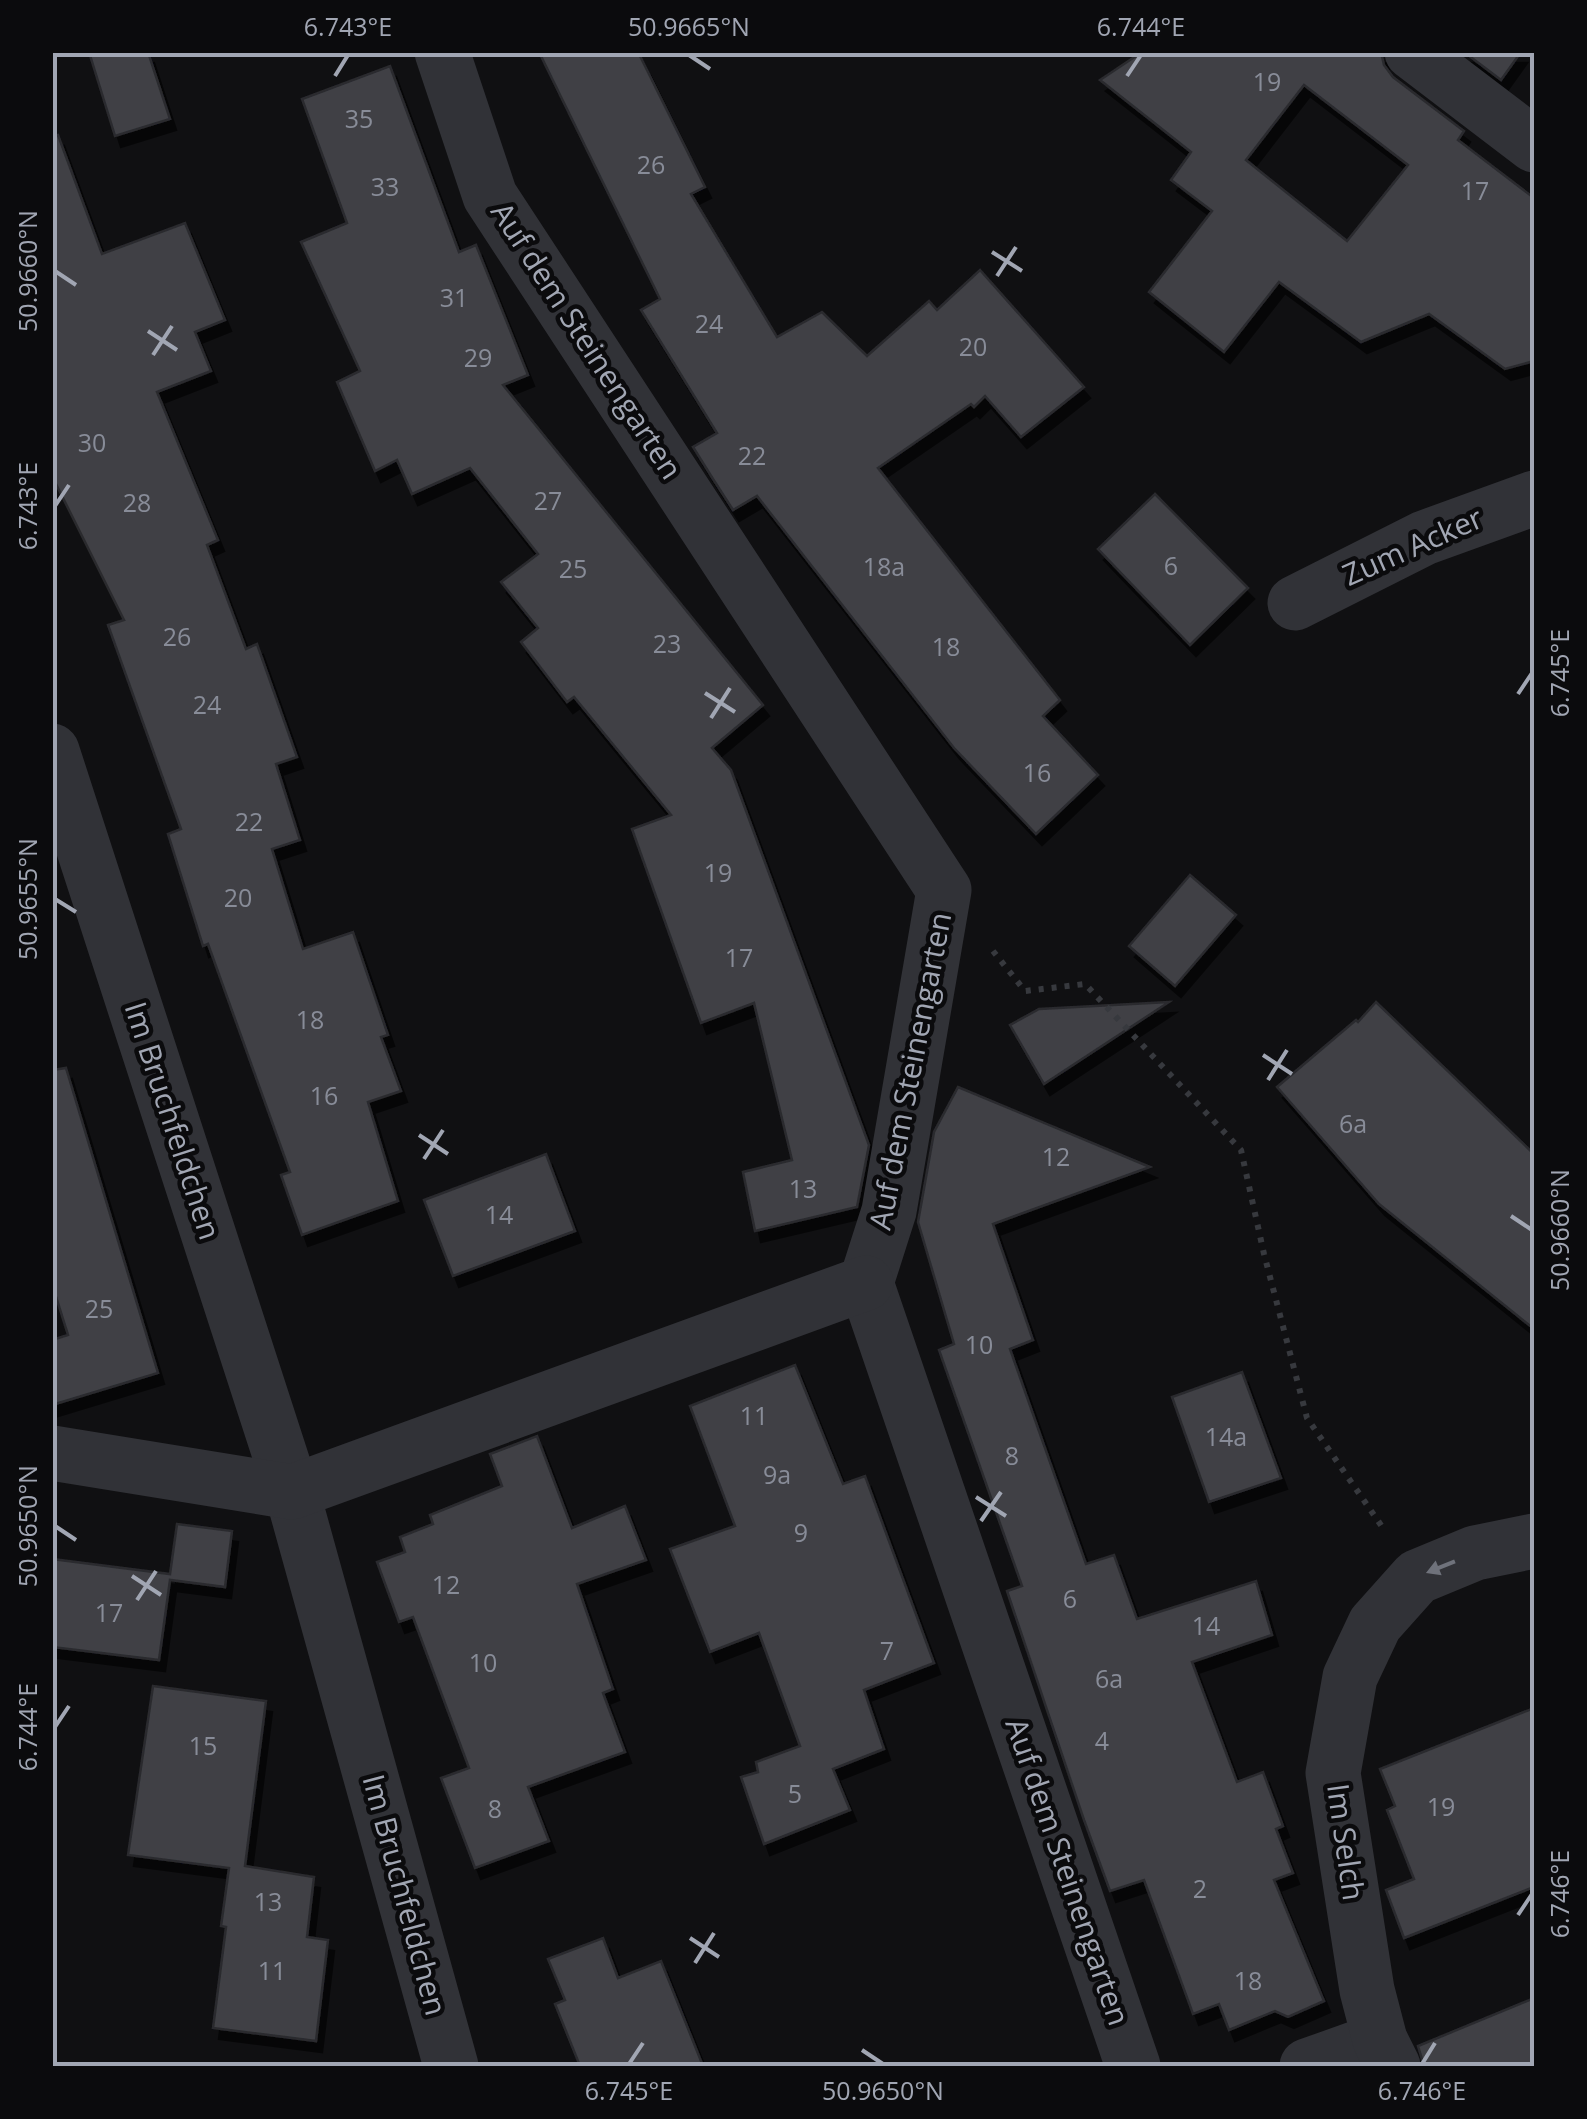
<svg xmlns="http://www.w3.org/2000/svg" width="1587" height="2119" viewBox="0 0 1587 2119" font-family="'Open Sans',sans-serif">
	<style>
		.building { fill: #3f4045; stroke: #2a2a2e; stroke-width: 2.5; fill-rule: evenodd; filter: url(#shadow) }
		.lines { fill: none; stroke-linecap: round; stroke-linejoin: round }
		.path { stroke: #37393e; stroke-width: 6; stroke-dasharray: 5 8; stroke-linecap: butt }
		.street { stroke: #313237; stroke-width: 55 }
		.oneway { fill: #6f727b }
		.ticks { fill: none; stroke: #a1a6b3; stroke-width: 4 }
		.labels { text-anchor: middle; stroke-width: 9; stroke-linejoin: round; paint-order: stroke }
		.number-label { font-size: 25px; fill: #888c98 }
		.street-label { font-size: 30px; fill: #a1a6b3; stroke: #0b0b0d }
		.neatline { fill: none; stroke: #a1a6b3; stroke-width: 4 }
		.ticks-label { font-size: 25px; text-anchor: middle; fill: #a1a6b3 }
	</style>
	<defs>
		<filter id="shadow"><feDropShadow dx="6" dy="11" stdDeviation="0" flood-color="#0009"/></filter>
	</defs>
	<rect width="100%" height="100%" fill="#101012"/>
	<g class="building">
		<polygon points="89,52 148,52 170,119 115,136"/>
		<polygon points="539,52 638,52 705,187 691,194 777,337 822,312 867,356 929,301 937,310 980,270 1084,387 1021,437 985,396 974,407 971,404 878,468 1060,700 1043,716 1098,775 1036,834 954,748 757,496 733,510 713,479 693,447 717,433 641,310 660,299"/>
		<path d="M1142,52H1381L1384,65L1393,77L1464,131L1458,140L1534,198V361L1505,369L1429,314L1361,342L1279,282L1224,352L1149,292L1212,211L1171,180L1191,152L1100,80ZM1304,85L1408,165L1347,241L1246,160Z"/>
		<polygon points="1464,52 1521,52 1501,80"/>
		<polygon points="390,66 459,252 476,245 528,375 503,385 763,705 712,748 731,770 869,1145 857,1207 755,1231 743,1172 792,1160 754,1003 701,1023 632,829 671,815 574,697 567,702 521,642 538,628 501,582 538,554 470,468 412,494 397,460 375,471 337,382 360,371 301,242 347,223 302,99"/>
		<polygon points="58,135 102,254 185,223 225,320 195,332 211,371 157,392 218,540 207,545 246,649 257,644 297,757 276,764 300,840 272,849 303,949 353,932 388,1035 381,1037 401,1091 368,1102 398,1201 302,1235 281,1175 290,1172 208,944 203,946 168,834 181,829 108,625 124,620 52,476 52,136"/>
		<polygon points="1155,494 1248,588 1190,645 1098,549"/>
		<polygon points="1190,875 1236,915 1175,986 1129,946"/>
		<polygon points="1169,1002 1044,1084 1010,1025 1039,1009"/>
		<polygon points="1376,1002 1534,1154 1534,1329 1379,1204 1277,1087 1356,1020 1358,1022"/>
		<polygon points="66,1068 158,1373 52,1405 52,1340 68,1335 52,1284 52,1070"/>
		<polygon points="958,1087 1150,1167 993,1224 1033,1340 1010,1349 1086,1564 1114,1555 1137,1619 1256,1581 1272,1635 1192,1662 1237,1782 1263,1772 1283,1826 1276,1829 1293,1873 1274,1880 1324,2001 1288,2017 1275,2011 1229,2030 1219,2004 1193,2014 1144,1880 1110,1891 1084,1820 1007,1591 1022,1586 939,1350 954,1344 918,1222 934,1132"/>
		<polygon points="546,1154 575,1231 453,1276 424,1200"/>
		<polygon points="795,1365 843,1484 865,1476 934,1663 864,1690 884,1749 833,1769 850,1810 764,1844 741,1777 758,1772 756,1762 800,1746 759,1633 710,1652 670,1549 735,1526 690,1406"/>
		<polygon points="1242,1372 1281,1478 1209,1502 1172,1397"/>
		<polygon points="537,1436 572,1528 625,1506 646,1560 577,1584 613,1689 603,1693 625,1752 528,1787 549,1841 475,1868 441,1778 469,1768 413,1617 399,1622 377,1562 405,1552 400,1537 433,1524 430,1515 502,1486 490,1454"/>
		<polygon points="177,1524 232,1531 225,1587 170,1580 159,1660 52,1647 52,1559 170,1574"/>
		<polygon points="153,1686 266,1701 245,1866 314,1877 307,1937 328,1940 316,2041 213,2028 226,1927 221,1926 229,1868 128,1855"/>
		<polygon points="1534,1708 1534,1887 1404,1938 1386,1890 1414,1879 1387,1810 1395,1806 1380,1769"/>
		<polygon points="603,1938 618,1978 661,1961 703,2066 580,2066 555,2004 565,2000 548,1959"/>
		<polygon points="1534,1998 1534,2066 1424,2066 1418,2046"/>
	</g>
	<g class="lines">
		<polyline class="path" points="993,951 1025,991 1085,984 1241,1150 1264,1254 1307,1418 1385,1531"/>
		<g class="street">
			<polyline points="442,52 490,196 944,890 889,1211 866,1283 1133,2066"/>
			<polyline points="1412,52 1534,145"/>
			<polyline points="1295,603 1424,538 1534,498"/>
			<polyline points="52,751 292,1492 451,2066"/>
			<polyline points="52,1453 292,1492 866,1283"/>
			<polyline points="1307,2066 1380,2040"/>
			<polyline points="1393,2066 1380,2040 1367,1990 1333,1773 1350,1677 1375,1624 1417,1577 1475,1553 1534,1541"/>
		</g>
	</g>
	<defs><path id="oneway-solid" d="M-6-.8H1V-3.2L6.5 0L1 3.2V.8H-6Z" transform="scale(2.5)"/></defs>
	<use class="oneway" href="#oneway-solid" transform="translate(1441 1567) rotate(158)"/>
	<path class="ticks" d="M689,55L710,69M335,76L348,55M1127,76L1141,55M992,252L1022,271M55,271L76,285M997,276L1016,247M148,331L177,350M153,355L172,326M55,506L69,485M705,693L735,712M1518,694L1532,673M711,718L730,688M55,899L76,912M1263,1055L1292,1074M1268,1080L1287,1050M419,1135L448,1154M424,1159L443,1130M1511,1216L1532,1230M976,1497L1006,1516M981,1521L1001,1492M55,1526L76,1540M132,1576L161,1595M137,1600L156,1571M55,1727L69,1706M1518,1915L1532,1894M690,1938L719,1957M695,1963L714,1933M862,2050L883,2064M629,2064L643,2043M1422,2064L1435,2043"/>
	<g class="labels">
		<g class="number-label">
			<text x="1267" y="91">19</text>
			<text x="359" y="128">35</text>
			<text x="651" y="174">26</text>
			<text x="385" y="196">33</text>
			<text x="1475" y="200">17</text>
			<text x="454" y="307">31</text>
			<text x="709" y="333">24</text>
			<text x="973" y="356">20</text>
			<text x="478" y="367">29</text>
			<text x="92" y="452">30</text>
			<text x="752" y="465">22</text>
			<text x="548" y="510">27</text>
			<text x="137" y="512">28</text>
			<text x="1171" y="575">6</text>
			<text x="884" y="576">18a</text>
			<text x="573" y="578">25</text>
			<text x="177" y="646">26</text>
			<text x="667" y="653">23</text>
			<text x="946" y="656">18</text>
			<text x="207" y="714">24</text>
			<text x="1037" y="782">16</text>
			<text x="249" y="831">22</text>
			<text x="718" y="882">19</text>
			<text x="238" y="907">20</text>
			<text x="739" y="967">17</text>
			<text x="310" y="1029">18</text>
			<text x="324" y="1105">16</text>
			<text x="1353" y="1133">6a</text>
			<text x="1056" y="1166">12</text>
			<text x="803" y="1198">13</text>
			<text x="499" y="1224">14</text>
			<text x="99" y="1318">25</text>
			<text x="979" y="1354">10</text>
			<text x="754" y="1425">11</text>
			<text x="1226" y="1446">14a</text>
			<text x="1012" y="1465">8</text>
			<text x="777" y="1484">9a</text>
			<text x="801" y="1542">9</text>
			<text x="446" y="1594">12</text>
			<text x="1070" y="1608">6</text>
			<text x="109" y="1622">17</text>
			<text x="1206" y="1635">14</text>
			<text x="887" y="1660">7</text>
			<text x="483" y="1672">10</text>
			<text x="1109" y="1688">6a</text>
			<text x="1102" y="1750">4</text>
			<text x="203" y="1755">15</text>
			<text x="795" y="1803">5</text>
			<text x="1441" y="1816">19</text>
			<text x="495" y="1818">8</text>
			<text x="1200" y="1898">2</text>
			<text x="268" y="1911">13</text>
			<text x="272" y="1980">11</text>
			<text x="1248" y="1990">18</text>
		</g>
		<g class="street-label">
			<text transform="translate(586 341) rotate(57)" y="10">Auf dem Steinengarten</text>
			<text transform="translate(1413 547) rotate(-24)" y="10">Zum Acker</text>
			<text transform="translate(911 1071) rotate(-79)" y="10">Auf dem Steinengarten</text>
			<text transform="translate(172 1121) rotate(72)" y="10">Im Bruchfeldchen</text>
			<text transform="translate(1345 1842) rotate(82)" y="10">Im Selch</text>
			<text transform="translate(1067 1872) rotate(71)" y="10">Auf dem Steinengarten</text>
			<text transform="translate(404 1895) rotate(75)" y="10">Im Bruchfeldchen</text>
		</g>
	</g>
	<rect width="1587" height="2119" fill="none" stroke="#0b0b0d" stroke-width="110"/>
	<rect x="55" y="55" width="1477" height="2009" class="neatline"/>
	<g class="ticks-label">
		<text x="348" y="36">6.743°E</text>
		<text x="689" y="36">50.9665°N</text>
		<text x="1141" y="36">6.744°E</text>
		<text transform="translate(28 271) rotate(-90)" y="9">50.9660°N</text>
		<text transform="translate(28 506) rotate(-90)" y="9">6.743°E</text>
		<text transform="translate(1560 673) rotate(-90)" y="9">6.745°E</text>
		<text transform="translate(28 899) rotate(-90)" y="9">50.9655°N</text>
		<text transform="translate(1560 1230) rotate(-90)" y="9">50.9660°N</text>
		<text transform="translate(28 1526) rotate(-90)" y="9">50.9650°N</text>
		<text transform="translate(28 1727) rotate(-90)" y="9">6.744°E</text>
		<text transform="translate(1560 1894) rotate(-90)" y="9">6.746°E</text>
		<text x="629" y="2100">6.745°E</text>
		<text x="883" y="2100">50.9650°N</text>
		<text x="1422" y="2100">6.746°E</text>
	</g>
</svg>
